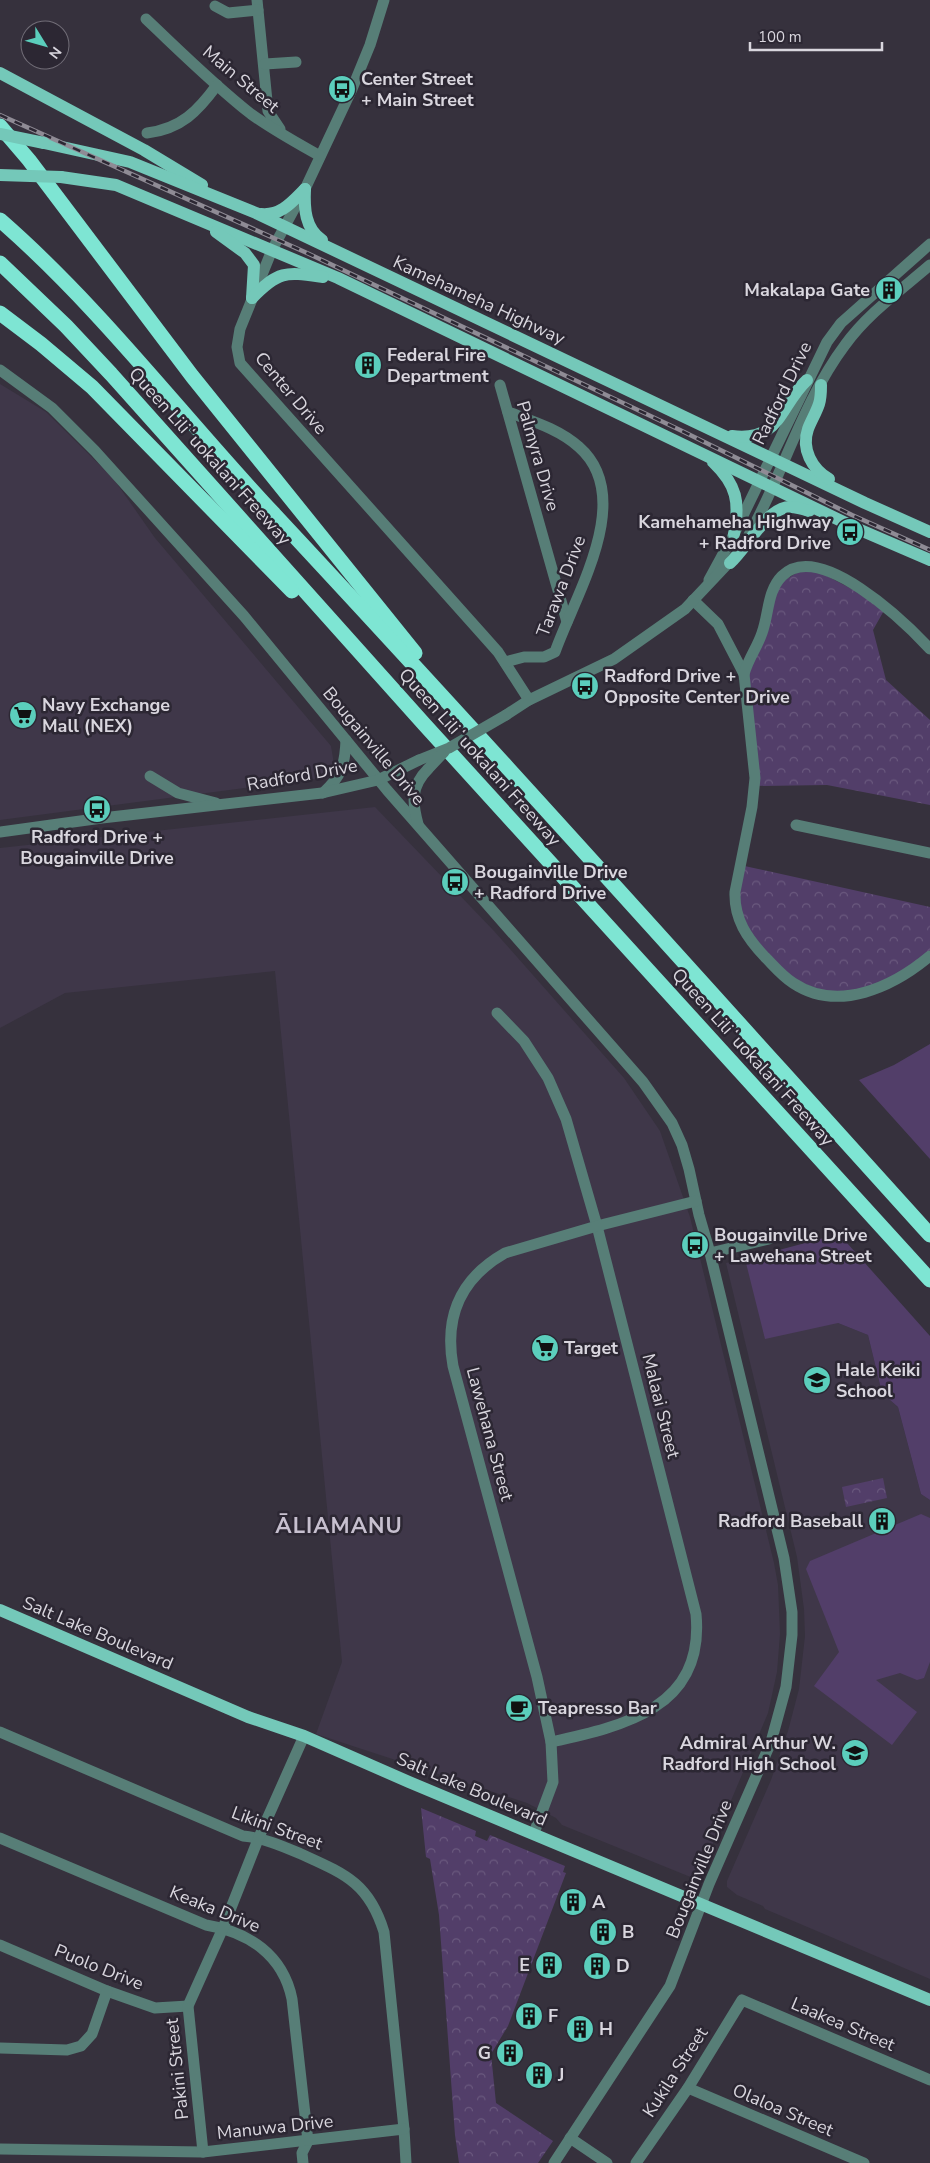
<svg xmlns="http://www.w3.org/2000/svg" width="930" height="2163" viewBox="0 0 930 2163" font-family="'Nunito Sans',sans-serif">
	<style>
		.built { fill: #3f3749 }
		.grass { fill: #523e69 }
		.park { fill: url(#park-crowns) }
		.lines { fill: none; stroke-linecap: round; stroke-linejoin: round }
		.minor { stroke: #577e77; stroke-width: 11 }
		.major { stroke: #74c8b9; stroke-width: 12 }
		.highway { stroke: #7ee5d3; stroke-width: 15 }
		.rail-casing { stroke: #8f8b95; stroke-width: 4.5 }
		.rail { stroke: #2c2733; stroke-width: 2.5; stroke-dasharray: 8; stroke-linecap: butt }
		.minor-bridge { stroke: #577e77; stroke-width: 11 }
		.major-bridge { stroke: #74c8b9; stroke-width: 12 }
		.labels { text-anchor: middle; stroke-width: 5; stroke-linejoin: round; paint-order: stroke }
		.street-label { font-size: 18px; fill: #d9d6de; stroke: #2c2733 }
		.poi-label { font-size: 18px; font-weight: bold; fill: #d9d6de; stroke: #2c2733; text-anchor: start }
		.district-label { font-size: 22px; font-weight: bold; letter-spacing: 1px; fill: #c7c0cf; stroke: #2c2733 }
	</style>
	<defs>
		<pattern id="park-crowns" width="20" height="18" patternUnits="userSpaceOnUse" patternTransform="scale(1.25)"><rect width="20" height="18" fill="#523e69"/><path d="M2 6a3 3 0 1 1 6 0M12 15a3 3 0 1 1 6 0" fill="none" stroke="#6a597e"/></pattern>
	</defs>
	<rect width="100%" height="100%" fill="#36313d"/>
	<g class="built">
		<polygon points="0,384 46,412 113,478 155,538 331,746 336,776 0,820"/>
		<polygon points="375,807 494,931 624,1078 660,1131 690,1217 774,1563 778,1585 780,1634 777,1672 768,1713 700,1874 693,1878 562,1825 556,1818 527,1803 316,1734 342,1662 275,971 65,993 0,1028 0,848"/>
		<polygon points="780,1250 838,1323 868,1335 882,1393 898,1407 921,1494 930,1500 930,1979 765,1909 763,1906 737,1895 727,1887 727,1881 771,1780 788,1731 799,1689 805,1636 804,1609 797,1557 726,1263"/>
	</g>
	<g class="grass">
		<polygon points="930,1044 930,1159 859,1080 894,1065"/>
		<polygon points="839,1234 930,1336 930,1500 921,1494 898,1407 882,1393 868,1335 838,1323 765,1339 745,1259"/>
		<polygon points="921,1514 930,1518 930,1662 924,1678 917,1680 900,1673 876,1680 917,1712 892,1745 814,1686 839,1652 806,1569 810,1561"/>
	</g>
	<g class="park">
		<polygon points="808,566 886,607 873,630 886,680 930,720 930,805 827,785 754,786 744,690 775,586"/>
		<polygon points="740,865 930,907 930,956 896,981 836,996 782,975 737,913"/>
		<polygon points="883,1478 887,1498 846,1507 842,1487"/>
		<polygon points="421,1808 476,1831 475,1836 487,1841 490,1835 565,1866 563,1872 566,1873 508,2026 491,2054 496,2103 553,2141 538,2163 459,2163 455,2135 439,1915 430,1859 426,1857"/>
	</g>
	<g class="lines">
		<g class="minor">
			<polyline points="257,0 268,111 280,129"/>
			<polyline points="384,0 370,45 352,89 305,189 272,250 240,329 237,347 240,363 482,634 498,652 529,700"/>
			<polyline points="215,6 228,13 258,10"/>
			<path d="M146,19C180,51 214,85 251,114C273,130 297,143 320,156"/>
			<polyline points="265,64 296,62"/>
			<path d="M147,133C181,129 198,111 217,85"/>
			<polyline points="0,370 52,408 95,451 244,616 387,790 643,1082 672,1123 682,1145 689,1169 699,1215 710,1253 784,1558 792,1612 792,1635 786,1687 771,1742 709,1884 670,1986 554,2163"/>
			<polyline points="500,385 567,622"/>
			<path d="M749,535C783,474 803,401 845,345C867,314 901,290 930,265"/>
			<polyline points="709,580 734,534 827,342 841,323 930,244"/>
			<polyline points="693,600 718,624 744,674"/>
			<path d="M930,649C905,622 819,539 782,576C767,591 769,614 762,633C757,648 749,657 744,674L755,778L752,807L735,892C734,919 747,938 765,957C774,966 782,976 793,983C838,1013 893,987 930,956"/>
			<path d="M505,662L524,657H544L555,652C574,597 637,498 579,447C559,429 532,421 508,412"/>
			<polyline points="506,715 529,700 614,659 685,609 735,556"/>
			<polyline points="150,776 178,793 216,803"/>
			<path d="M323,793C342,776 345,764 346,740"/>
			<path d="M418,824C412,802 411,786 428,769"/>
			<polyline points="796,825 930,853"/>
			<polyline points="0,832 102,818 322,793 378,780 419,760"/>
			<path d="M497,1013L524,1041L548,1078L566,1119L597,1226L696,1614C705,1708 624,1726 551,1742"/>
			<polyline points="710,1253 769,1239"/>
			<path d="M0,1732L243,1836C264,1838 282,1846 301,1854C345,1874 369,1883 384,1932L404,2129L406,2163"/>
			<path d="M534,1833L553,1782L551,1742L537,1677L453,1366C444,1316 461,1278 505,1253L597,1226L696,1201"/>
			<path d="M0,1838L206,1925C249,1932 283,1955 292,1999L308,2141L302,2153L303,2163"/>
			<polyline points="0,1945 107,1991 155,2008 188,2006"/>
			<polyline points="0,2048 67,2050 81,2046 92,2034 107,1991"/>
			<polyline points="688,2088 864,2163"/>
			<polyline points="570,2138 607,2163"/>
			<polyline points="0,2149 203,2152 404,2129"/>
			<polyline points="203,2152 188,2006 223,1928 259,1837 304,1736"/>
			<polyline points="636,2163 688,2088 742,2000 930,2080"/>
		</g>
		<g class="major">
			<polyline points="0,73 144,150 202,185"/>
			<polyline points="44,143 130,162 256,213 865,503 930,532"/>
			<polyline points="61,177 116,185 338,278 858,529 930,560"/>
			<path d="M305,189C304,208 305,229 322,240"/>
			<path d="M261,214C281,216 292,202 305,189"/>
			<polyline points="216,232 245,253 254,265 252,298"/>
			<path d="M252,298C279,270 286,272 323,277"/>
			<path d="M821,385C821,391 821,398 819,404C816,413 811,421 808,429C801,449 812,469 829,479"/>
			<path d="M732,436C781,442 779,406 807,380"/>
			<path d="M713,462C737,485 740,502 734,534"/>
			<path d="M730,563C747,548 767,507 790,507C796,507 803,509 809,511"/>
			<polyline points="0,1610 248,1717 304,1736 409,1782 930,2000"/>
		</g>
		<g class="highway">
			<polyline points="0,126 29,160 192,376 415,653"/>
			<path d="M0,220C101,308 182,416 273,513C495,751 712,994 930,1235"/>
			<polyline points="0,263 66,326 111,374 424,724 930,1280"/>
			<polyline points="0,313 41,344 92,387 292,591"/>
		</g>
		<g class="rail-casing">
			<polyline id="rail" points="0,115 307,253 680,430 852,515 930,550"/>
		</g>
		<use href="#rail" class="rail"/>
		<g class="minor-bridge">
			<polyline points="419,760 449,748 506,715"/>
			<polyline points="428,769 444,752"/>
		</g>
		<g class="major-bridge">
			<polyline points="0,134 44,143"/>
			<polyline points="0,175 61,177"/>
		</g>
	</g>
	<defs>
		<g id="bus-disc" transform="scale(1.4375)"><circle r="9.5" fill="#5bcebc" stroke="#2c2733"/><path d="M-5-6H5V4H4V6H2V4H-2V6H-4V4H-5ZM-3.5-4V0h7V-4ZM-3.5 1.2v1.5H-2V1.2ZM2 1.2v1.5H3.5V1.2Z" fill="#111"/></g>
		<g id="building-disc" transform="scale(1.4375)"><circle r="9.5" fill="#5bcebc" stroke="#2c2733"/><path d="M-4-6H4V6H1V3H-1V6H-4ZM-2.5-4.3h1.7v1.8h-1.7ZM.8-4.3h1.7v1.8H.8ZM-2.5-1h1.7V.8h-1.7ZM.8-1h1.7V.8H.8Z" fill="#111"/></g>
		<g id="supermarket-disc" transform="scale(1.4375)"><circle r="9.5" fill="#5bcebc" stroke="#2c2733"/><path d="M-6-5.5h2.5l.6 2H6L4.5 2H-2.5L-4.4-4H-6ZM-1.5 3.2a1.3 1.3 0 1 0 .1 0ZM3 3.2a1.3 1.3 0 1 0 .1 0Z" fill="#111"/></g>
		<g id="school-disc" transform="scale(1.4375)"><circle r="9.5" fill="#5bcebc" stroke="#2c2733"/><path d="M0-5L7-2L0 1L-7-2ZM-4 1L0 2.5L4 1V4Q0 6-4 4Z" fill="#111"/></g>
		<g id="cafe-disc" transform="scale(1.4375)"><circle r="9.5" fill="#5bcebc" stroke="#2c2733"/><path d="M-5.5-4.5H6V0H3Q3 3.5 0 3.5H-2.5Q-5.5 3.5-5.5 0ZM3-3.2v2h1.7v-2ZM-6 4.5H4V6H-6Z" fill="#111"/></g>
	</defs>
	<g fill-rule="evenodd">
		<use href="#bus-disc" x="342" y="89"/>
		<use href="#building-disc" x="889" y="290"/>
		<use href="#building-disc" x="368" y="365"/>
		<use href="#bus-disc" x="850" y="532"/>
		<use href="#bus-disc" x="585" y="686"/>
		<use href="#supermarket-disc" x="23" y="715"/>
		<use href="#bus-disc" x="97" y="809"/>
		<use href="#bus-disc" x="455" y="882"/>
		<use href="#bus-disc" x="695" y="1245"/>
		<use href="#supermarket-disc" x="545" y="1348"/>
		<use href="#school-disc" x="817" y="1380"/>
		<use href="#building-disc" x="882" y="1521"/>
		<use href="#cafe-disc" x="519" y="1708"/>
		<use href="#school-disc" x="855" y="1753"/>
		<use href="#building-disc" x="573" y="1902"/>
		<use href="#building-disc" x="603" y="1932"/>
		<use href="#building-disc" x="549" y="1965"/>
		<use href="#building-disc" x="597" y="1966"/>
		<use href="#building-disc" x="529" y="2016"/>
		<use href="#building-disc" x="580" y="2029"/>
		<use href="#building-disc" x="510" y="2053"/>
		<use href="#building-disc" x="539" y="2075"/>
	</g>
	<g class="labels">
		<g class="street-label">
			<text transform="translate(241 79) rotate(40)" y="6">Main Street</text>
			<text transform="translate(479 300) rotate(25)" y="6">Kamehameha Highway</text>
			<text transform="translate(291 393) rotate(50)" y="6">Center Drive</text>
			<text transform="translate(782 393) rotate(-64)" y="6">Radford Drive</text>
			<text transform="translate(210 456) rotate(48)" y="6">Queen Liliʻuokalani Freeway</text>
			<text transform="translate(538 456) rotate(74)" y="6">Palmyra Drive</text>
			<text transform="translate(561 586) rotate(-69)" y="6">Tarawa Drive</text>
			<text transform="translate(374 746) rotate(50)" y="6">Bougainville Drive</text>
			<text transform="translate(480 757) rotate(48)" y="6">Queen Liliʻuokalani Freeway</text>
			<text transform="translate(302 775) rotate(-10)" y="6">Radford Drive</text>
			<text transform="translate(753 1057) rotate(48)" y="6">Queen Liliʻuokalani Freeway</text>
			<text transform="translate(661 1406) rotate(76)" y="6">Malaai Street</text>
			<text transform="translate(490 1434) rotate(75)" y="6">Lawehana Street</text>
			<text transform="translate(98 1633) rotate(23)" y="6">Salt Lake Boulevard</text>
			<text transform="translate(472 1789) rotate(23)" y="6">Salt Lake Boulevard</text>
			<text transform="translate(277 1828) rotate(20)" y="6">Likini Street</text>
			<text transform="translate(699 1869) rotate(-68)" y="6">Bougainville Drive</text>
			<text transform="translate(215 1909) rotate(22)" y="6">Keaka Drive</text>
			<text transform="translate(99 1967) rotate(22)" y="6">Puolo Drive</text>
			<text transform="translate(843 2024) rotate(23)" y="6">Laakea Street</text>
			<text transform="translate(177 2069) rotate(-96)" y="6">Pakini Street</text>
			<text transform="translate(675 2072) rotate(-57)" y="6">Kukila Street</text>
			<text transform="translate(783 2110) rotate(23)" y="6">Olaloa Street</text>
			<text transform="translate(275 2127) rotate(-6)" y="6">Manuwa Drive</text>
		</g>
		<g class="poi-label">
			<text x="361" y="85">Center Street<tspan x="361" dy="21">+ Main Street</tspan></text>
			<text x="870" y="296" text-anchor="end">Makalapa Gate</text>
			<text x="387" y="361">Federal Fire<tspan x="387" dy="21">Department</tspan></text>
			<text x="831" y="528" text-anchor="end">Kamehameha Highway<tspan x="831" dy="21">+ Radford Drive</tspan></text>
			<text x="604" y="682">Radford Drive +<tspan x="604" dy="21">Opposite Center Drive</tspan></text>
			<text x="42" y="711">Navy Exchange<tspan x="42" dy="21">Mall (NEX)</tspan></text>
			<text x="97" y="843" text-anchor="middle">Radford Drive +<tspan x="97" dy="21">Bougainville Drive</tspan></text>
			<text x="474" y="878">Bougainville Drive<tspan x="474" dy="21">+ Radford Drive</tspan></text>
			<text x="714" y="1241">Bougainville Drive<tspan x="714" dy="21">+ Lawehana Street</tspan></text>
			<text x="564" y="1354">Target</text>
			<text x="836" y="1376">Hale Keiki<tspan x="836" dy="21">School</tspan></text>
			<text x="863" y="1527" text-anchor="end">Radford Baseball</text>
			<text x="538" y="1714">Teapresso Bar</text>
			<text x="836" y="1749" text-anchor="end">Admiral Arthur W.<tspan x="836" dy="21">Radford High School</tspan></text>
			<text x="592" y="1908">A</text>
			<text x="622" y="1938">B</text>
			<text x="530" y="1971" text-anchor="end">E</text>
			<text x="616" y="1972">D</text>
			<text x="548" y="2022">F</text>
			<text x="599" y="2035">H</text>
			<text x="491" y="2059" text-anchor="end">G</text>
			<text x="558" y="2081">J</text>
		</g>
		<g class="district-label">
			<text x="339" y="1533">ĀLIAMANU</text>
		</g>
	</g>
	<g transform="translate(45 45) rotate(127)"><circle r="24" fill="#2c2733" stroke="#716d77"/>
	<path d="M0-4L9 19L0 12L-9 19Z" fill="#5bcebc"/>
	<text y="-8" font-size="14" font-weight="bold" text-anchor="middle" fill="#d9d6de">N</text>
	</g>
	<path d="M750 42v8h132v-8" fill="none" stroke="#d9d6de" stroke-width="2.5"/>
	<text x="758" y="42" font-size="15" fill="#d9d6de" stroke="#2c2733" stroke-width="4" paint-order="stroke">100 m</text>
</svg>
